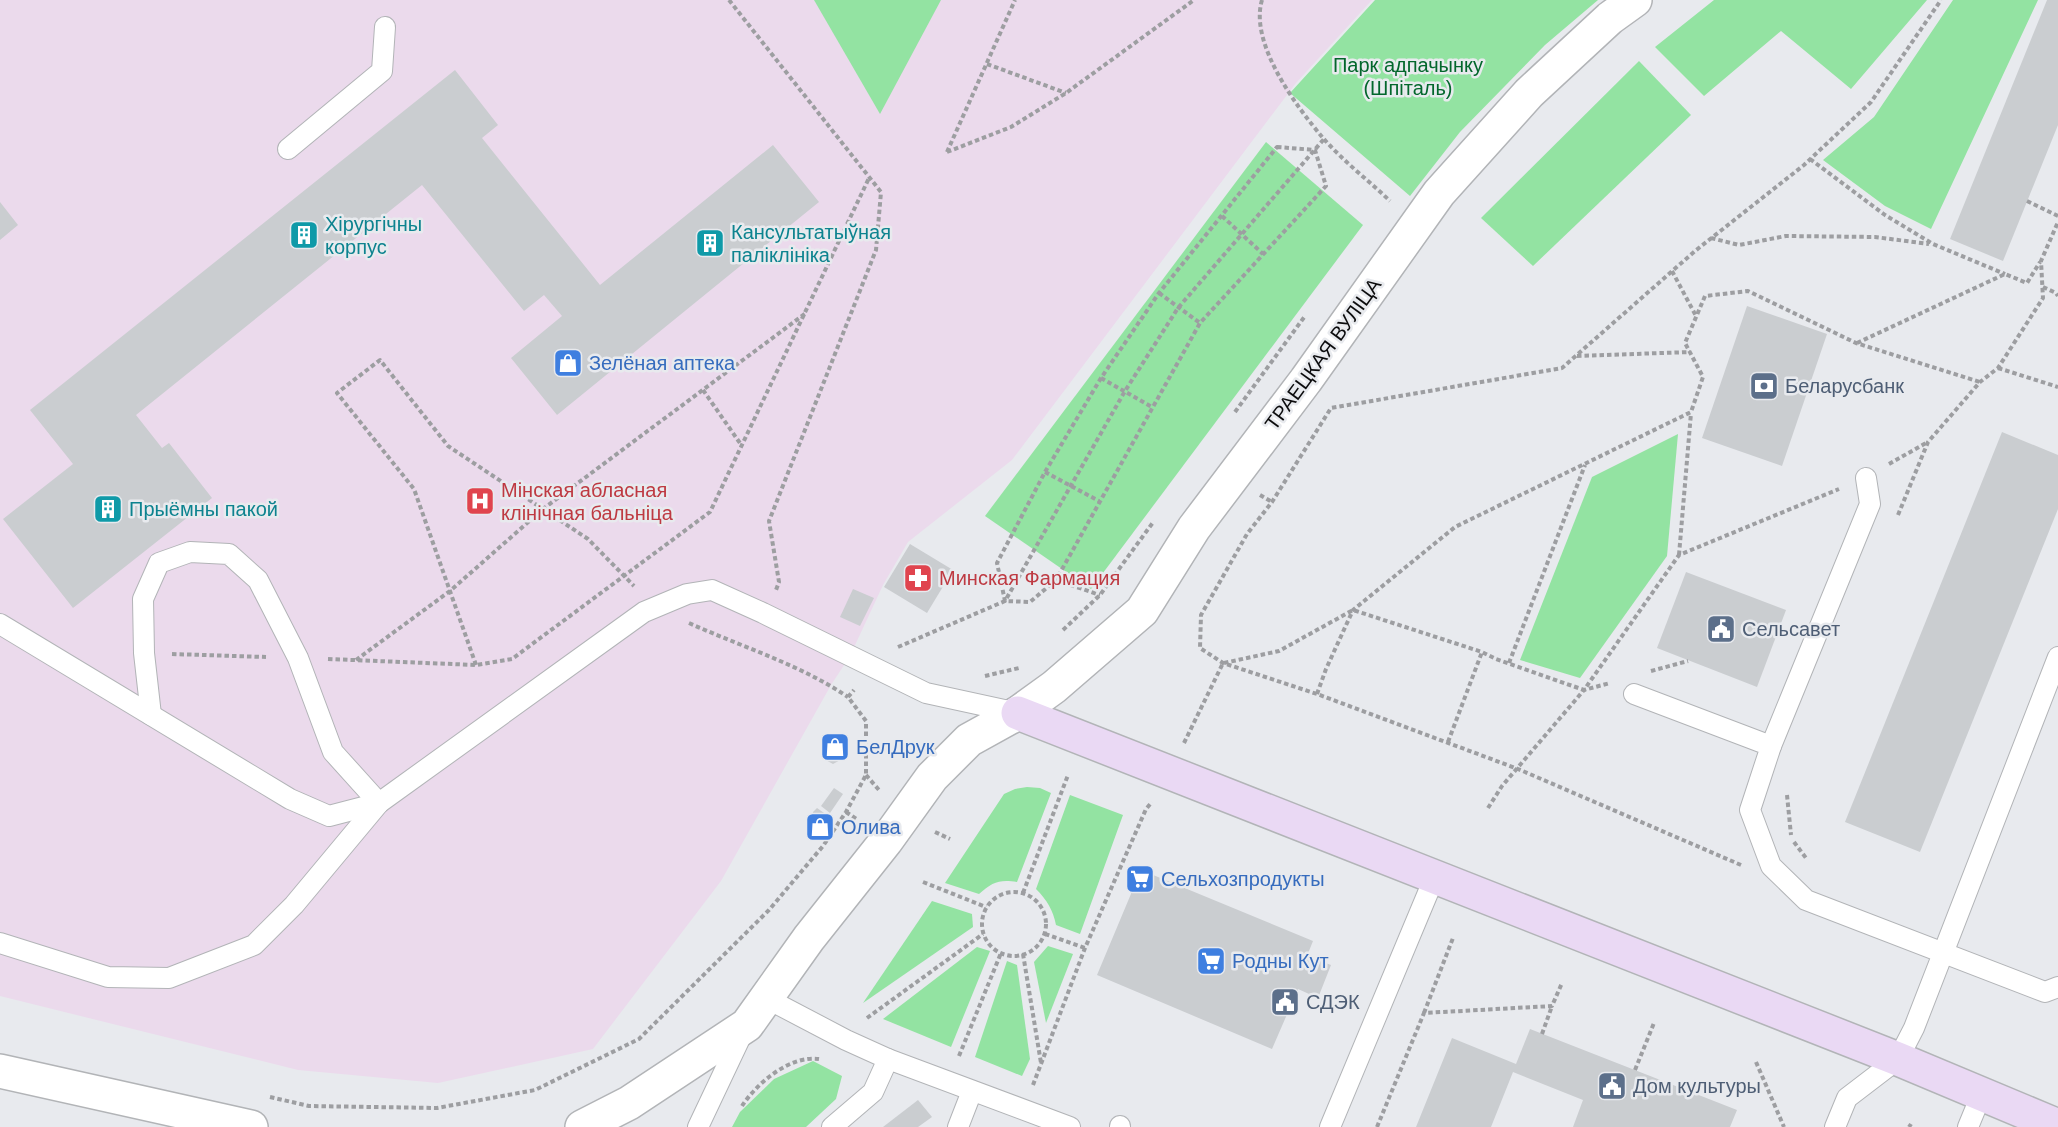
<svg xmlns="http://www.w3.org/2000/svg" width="2058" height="1127" viewBox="0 0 2058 1127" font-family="Helvetica,sans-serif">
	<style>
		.medical { fill: #ebdaec }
		.green { fill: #93e3a2 }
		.building { fill: #cacdd0 }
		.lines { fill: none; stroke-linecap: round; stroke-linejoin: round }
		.service-casing { stroke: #b2b4b7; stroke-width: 22 }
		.tertiary-casing { stroke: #b2b4b7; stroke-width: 36 }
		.secondary-casing { stroke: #b2b4b7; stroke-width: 36 }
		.path { stroke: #9d9ea1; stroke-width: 4; stroke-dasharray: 4.5 3; stroke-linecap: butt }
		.service { stroke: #fff; stroke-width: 20 }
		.tertiary { stroke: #fff; stroke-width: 33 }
		.secondary { stroke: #ead9f4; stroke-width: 33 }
		.labels { text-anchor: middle; stroke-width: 5; stroke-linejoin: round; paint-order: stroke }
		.park-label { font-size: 20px; fill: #03672c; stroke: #e8eaee }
		.culture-label { font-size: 20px; fill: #0d838f; stroke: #e8eaee; text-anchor: start }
		.street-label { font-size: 20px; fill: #0c0c0d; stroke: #e8eaee }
		.shop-label { font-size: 20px; fill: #366cbe; stroke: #e8eaee; text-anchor: start }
		.service-label { font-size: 20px; fill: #4e5e75; stroke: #e8eaee; text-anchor: start }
		.health-label { font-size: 20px; fill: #be3a42; stroke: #e8eaee; text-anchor: start }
	</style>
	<rect width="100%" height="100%" fill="#e8eaee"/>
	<polygon class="medical" points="0,0 1372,0 1296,83 1012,460 908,542 883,585 850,656 831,685 721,881 593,1049 438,1083 298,1070 0,996"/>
	<g class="green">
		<polygon points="814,0 941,0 880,114"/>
		<polygon points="1375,0 1598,0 1545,45 1460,132 1410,196 1290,93"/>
		<polygon points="1714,0 1927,0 1851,89 1781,31 1704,96 1655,47"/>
		<polygon points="1953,0 2038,0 1931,229 1885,206 1823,160 1874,117"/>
		<polygon points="1639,61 1691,115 1533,266 1481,218"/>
		<polygon points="1266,142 1363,225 1091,589 985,516"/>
		<polygon points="1678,434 1667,556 1580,678 1520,660 1592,477"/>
		<path d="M1027,787L1040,788L1051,793L1017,882C1000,879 992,882 979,894L945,883L1004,794L1015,789Z"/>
		<path d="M1070,795L1123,815L1080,934L1056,925C1053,910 1047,900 1036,889Z"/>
		<polygon points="932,901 972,914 973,927 863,1003"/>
		<polygon points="1048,946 1073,954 1046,1023 1034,962"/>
		<polygon points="977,947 990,951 951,1047 883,1019"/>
		<polygon points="1007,961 1017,965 1030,1059 1022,1076 975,1057"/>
		<polygon points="813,1061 842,1076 836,1099 806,1127 732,1127 740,1112 774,1079"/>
	</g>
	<g class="building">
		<polygon points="2047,0 2058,0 2058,125 2003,261 1950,239"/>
		<polygon points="455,70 498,125 482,138 600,285 773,145 819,202 557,415 511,358 562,316 544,295 524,311 422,185 136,415 162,448 169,443 212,498 73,608 3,519 73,464 30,410"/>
		<polygon points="0,202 18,225 0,240"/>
		<polygon points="1747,306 1827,334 1782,466 1702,438"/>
		<polygon points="2002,432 2058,455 2058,509 1920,852 1845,822"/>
		<polygon points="910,544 953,570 927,613 884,587"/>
		<polygon points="1686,572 1786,610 1757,687 1657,648"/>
		<polygon points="853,589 874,598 860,626 840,617"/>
		<polygon points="828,736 845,736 844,758 833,764 822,758"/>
		<polygon points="834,788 843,794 830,813 821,806"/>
		<polygon points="817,808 834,820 820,841 810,833 813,812"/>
		<polygon points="1141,870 1313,941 1307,956 1331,965 1318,998 1298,989 1272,1049 1097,975"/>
		<polygon points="1530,1029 1737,1110 1730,1127 1573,1127 1583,1100 1513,1072 1491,1127 1416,1127 1452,1038 1516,1064"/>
		<polygon points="918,1100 932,1117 918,1127 883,1127"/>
	</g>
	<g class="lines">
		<g class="service-casing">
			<g id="service">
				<polyline points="288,149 382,71 385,27"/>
				<polyline points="0,624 290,799 329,816 379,803"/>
				<polyline points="1634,694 1771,746 1750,810 1771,866 1806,900 2045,992 2058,987"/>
				<polyline points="151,715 144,653 143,599 159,563 190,552 229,554 258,580 298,658 333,752 379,803"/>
				<polyline points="1771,746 1870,504 1866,478"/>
				<polyline points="0,943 108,977 169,978 254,945 294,905 379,803 644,612 687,594 712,590 763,613 926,693 1018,713"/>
				<polyline points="766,998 846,1040 888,1059 1070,1127"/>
				<polyline points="698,1127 743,1032"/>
				<polyline points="832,1127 873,1092 888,1059"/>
				<polyline points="958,1127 972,1091"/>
				<polyline points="1120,1127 1120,1126"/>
				<polyline points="1330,1127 1435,876"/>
				<polyline points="1835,1127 1847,1098 1898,1059 1914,1028 2058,657"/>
				<polyline points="1968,1127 1982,1093"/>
			</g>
		</g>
		<g class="tertiary-casing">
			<g id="tertiary">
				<polyline points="0,1071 251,1127"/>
				<polyline points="582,1127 629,1103 747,1025 809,938 886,841 932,777 969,740 1018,713 1054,687 1142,611 1194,528 1306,380 1439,193 1529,93 1610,18 1635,0"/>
			</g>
		</g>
		<g class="secondary-casing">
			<polyline id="secondary" points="1018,713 1898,1059 2058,1126"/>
		</g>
		<g class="path">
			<polyline points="729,0 881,192 876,250 769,521 779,582 776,590"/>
			<path d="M1262,0C1249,43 1296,106 1323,138C1343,161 1368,180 1390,201"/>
			<polyline points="987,64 1066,93"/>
			<polygon points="1277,147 1315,150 1326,186 1200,323 1056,580 1030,602 1005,601 997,563 1045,472 1101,378 1159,293"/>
			<polyline points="947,152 1011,127 1066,93 1194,0"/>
			<polyline points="947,152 1015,0"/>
			<polyline points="1810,159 1885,215 1933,244 2005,274"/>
			<polyline points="2027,201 2058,216"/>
			<polyline points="1222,216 1263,254"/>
			<polyline points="1711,238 1739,245 1786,236 1875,237 1929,244"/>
			<polyline points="1672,271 1696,316"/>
			<polyline points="2043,287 2056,293 2058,296"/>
			<polyline points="1159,293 1200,323"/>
			<polyline points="1857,343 2005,274 2027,283 2040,262"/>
			<polyline points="1577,356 1690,352"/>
			<polyline points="1998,368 2058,387"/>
			<polyline points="1101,378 1152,407"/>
			<polyline points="703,390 742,446"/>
			<polyline points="1235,412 1305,316"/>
			<polyline points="1889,464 1926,443"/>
			<polyline points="1045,472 1099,501"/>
			<polyline points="1260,495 1272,502"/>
			<polyline points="1898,515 1928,442 1980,382 1998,368 2043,298 2041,261 2058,222"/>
			<polyline points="1679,555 1691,413"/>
			<polyline points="1056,580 1100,595"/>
			<path d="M689,623C742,647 799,664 848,697"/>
			<polyline points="1063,630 1100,595 1154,521"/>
			<polyline points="898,647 1005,601 1125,391 1178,308 1324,139"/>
			<polyline points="172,654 266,657"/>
			<polyline points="328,659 476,665 512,659 710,512 869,178"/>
			<polyline points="356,660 450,591 543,509 806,313"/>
			<polyline points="1224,663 1279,651 1353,610 1482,652 1496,659 1584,690 1679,555 1839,489"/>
			<polyline points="1509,663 1585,465"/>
			<polyline points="476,665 414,489 337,393 380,360 448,446 588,539 634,586"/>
			<polyline points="1651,671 1688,661"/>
			<polyline points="985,676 1019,668"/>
			<polyline points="1317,694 1326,669 1353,610 1455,527 1691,412 1703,377 1685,343 1705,296 1748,291 1856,343 1980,382"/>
			<polyline points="1448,742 1482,652"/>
			<polyline points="1184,743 1223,663"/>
			<polyline points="866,775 879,790"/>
			<polyline points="1787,795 1791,835"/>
			<polyline points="1488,808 1502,786 1584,690 1610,683"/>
			<polyline points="846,812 858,820"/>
			<polyline points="935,832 950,839"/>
			<polyline points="1794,842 1806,858"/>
			<polyline points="1741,865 1518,769 1317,694 1223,663 1200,648 1201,615 1247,534 1272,502 1331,408 1562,368 1695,251 1804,165 1871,102 1941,0"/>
			<polyline points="923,882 986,907"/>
			<circle cx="1014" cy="924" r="32"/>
			<polyline points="1023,893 1068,775"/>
			<polyline points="1045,934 1085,948"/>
			<polyline points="1023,954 1041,1063"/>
			<polyline points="1424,1013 1453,938"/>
			<polyline points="867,1018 983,934"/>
			<polyline points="1542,1034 1552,1006"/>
			<polyline points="959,1056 1001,953"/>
			<polyline points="1756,1062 1784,1127"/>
			<polyline points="1635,1070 1654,1023"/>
			<polyline points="1033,1085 1085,948 1146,809 1152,802"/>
			<polyline points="270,1097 309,1106 437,1108 535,1090 639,1039 769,910 823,846 846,812 866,775 866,721 848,697 854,690"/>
			<path d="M742,1106C757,1083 790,1055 819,1059"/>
			<polyline points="1377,1127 1424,1013 1552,1006 1562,983"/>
			<polyline points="1909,1127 1911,1124"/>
		</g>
		<use href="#service" class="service"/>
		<use href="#tertiary" class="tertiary"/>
		<use href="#secondary" class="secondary"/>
	</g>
	<defs>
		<g id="building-square" transform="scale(1.5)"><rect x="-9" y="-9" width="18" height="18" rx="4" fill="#0f9aa8" stroke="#e8eaee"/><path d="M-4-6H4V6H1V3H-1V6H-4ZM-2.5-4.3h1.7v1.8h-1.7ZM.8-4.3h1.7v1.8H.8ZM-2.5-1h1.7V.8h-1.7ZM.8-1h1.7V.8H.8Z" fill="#fff"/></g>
		<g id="shop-square" transform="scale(1.5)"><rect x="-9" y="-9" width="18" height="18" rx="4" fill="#3f7fe0" stroke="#e8eaee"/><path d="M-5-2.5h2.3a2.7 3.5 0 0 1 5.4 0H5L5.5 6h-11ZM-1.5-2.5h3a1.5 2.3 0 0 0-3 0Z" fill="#fff"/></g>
		<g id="bank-square" transform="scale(1.5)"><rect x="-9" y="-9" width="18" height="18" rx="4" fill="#5c6f8a" stroke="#e8eaee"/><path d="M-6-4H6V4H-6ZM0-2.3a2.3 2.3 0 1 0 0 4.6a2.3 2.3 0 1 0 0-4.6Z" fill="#fff"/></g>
		<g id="hospital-square" transform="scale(1.5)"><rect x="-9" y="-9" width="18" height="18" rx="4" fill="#e0444e" stroke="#e8eaee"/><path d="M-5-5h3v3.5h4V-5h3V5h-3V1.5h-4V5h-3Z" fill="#fff"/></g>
		<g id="pharmacy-square" transform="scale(1.5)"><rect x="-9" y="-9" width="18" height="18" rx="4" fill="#e0444e" stroke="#e8eaee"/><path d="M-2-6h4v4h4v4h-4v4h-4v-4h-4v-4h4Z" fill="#fff"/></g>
		<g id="civic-square" transform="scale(1.5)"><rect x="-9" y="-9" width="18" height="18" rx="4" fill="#5c6f8a" stroke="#e8eaee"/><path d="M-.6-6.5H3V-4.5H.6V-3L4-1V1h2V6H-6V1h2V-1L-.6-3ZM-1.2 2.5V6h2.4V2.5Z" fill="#fff"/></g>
		<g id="supermarket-square" transform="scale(1.5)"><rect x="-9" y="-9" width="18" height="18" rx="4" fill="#3f7fe0" stroke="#e8eaee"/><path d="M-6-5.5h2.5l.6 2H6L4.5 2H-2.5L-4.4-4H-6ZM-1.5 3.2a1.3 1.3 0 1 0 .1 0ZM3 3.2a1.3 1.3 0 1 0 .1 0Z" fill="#fff"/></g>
	</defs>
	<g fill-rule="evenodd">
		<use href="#building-square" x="304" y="235"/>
		<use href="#building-square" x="710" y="243"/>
		<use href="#shop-square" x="568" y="363"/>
		<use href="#bank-square" x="1764" y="386"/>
		<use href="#hospital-square" x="480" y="501"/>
		<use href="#building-square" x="108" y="509"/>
		<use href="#pharmacy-square" x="918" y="578"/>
		<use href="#civic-square" x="1721" y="629"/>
		<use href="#shop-square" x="835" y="747"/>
		<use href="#shop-square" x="820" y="827"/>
		<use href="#supermarket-square" x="1140" y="879"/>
		<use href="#supermarket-square" x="1211" y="961"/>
		<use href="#civic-square" x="1285" y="1002"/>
		<use href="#civic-square" x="1612" y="1086"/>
	</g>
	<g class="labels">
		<g class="park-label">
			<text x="1408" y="72">Парк адпачынку<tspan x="1408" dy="23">(Шпіталь)</tspan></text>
		</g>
		<g class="culture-label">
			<text x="325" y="231">Хірургічны<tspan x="325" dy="23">корпус</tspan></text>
			<text x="731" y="239">Кансультатыўная<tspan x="731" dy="23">паліклініка</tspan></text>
			<text x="129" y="516">Прыёмны пакой</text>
		</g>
		<g class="street-label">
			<text transform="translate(1323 354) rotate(-54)" y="7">ТРАЕЦКАЯ ВУЛІЦА</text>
		</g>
		<g class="shop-label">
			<text x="589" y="370">Зелёная аптека</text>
			<text x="856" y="754">БелДрук</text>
			<text x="841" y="834">Олива</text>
			<text x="1161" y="886">Сельхозпродукты</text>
			<text x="1232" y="968">Родны Кут</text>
		</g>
		<g class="service-label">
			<text x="1785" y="393">Беларусбанк</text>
			<text x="1742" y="636">Сельсавет</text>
			<text x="1306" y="1009">СДЭК</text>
			<text x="1633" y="1093">Дом культуры</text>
		</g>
		<g class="health-label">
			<text x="501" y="497">Мінская абласная<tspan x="501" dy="23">клінічная бальніца</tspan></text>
			<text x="939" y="585">Минская Фармация</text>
		</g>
	</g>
</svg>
